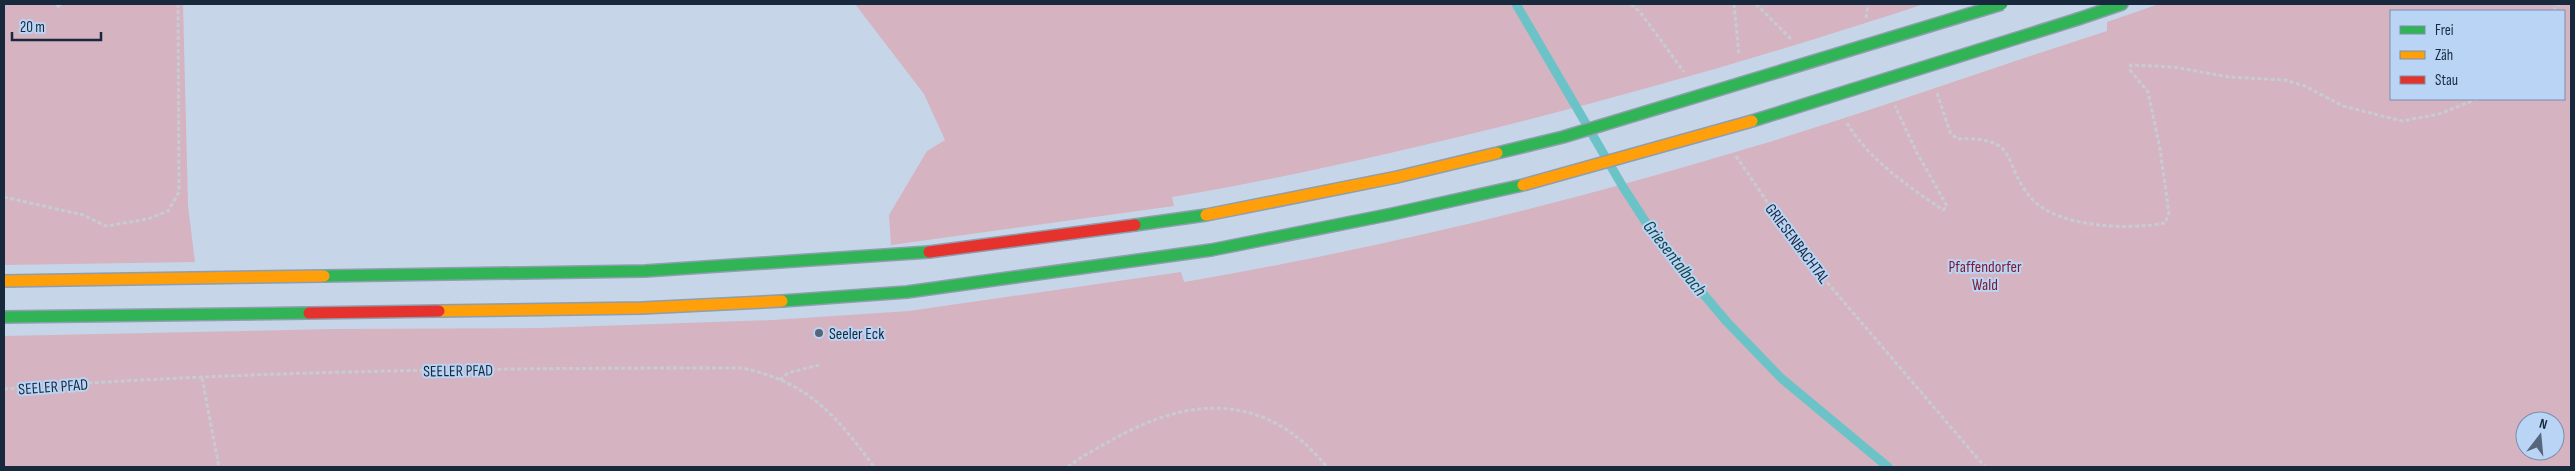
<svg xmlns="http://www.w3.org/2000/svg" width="2575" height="471" viewBox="0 0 2575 471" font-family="'Sofia Sans Condensed',sans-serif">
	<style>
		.green { fill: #d6b3c0; fill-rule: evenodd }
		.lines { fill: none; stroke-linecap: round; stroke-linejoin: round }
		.stream { stroke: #6bc3c7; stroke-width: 9 }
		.fast-casing { stroke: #8e9daf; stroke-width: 14 }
		.slow-casing { stroke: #8e9daf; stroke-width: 14 }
		.jam-casing { stroke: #8e9daf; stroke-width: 14 }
		.path { stroke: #c7ccd2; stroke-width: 3; stroke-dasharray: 4 2.5; stroke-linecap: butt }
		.fast { stroke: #30b455; stroke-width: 11 }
		.slow { stroke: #ff9f0a; stroke-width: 11 }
		.jam { stroke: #e5322d; stroke-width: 11 }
		.fast-bridge-casing { stroke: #8e9daf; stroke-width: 14; stroke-linecap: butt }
		.slow-bridge-casing { stroke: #8e9daf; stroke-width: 14; stroke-linecap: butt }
		.fast-bridge { stroke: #30b455; stroke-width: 11 }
		.slow-bridge { stroke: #ff9f0a; stroke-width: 11 }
		.poi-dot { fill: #55657a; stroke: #b9d4f5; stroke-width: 2 }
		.labels { text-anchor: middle; stroke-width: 4; stroke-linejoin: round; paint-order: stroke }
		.street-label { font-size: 16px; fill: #18293e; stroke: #b9d4f5 }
		.park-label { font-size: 16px; fill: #7d1930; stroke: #b9d4f5 }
		.poi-label { font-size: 16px; fill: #18293e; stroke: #b9d4f5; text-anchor: start }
		.water-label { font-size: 18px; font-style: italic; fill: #124746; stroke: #b9d4f5 }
	</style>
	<rect width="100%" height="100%" fill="#c6d5e8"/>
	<g class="green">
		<polygon points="4,4 55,4 58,8 63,4 183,4 188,206 195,262 4,265"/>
		<path d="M855,4H1924C1748,62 1571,112 1390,153C1318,169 1246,185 1172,197L1174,206L891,245L889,215L927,151L945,140L924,94Z"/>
		<path d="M2159,4H2571V467H4V336L334,329L541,328L773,320L909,311L1181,272L1184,282C1378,249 1571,202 1759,145C1876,110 1991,68 2107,31V22ZM2391,11H2564V99H2391ZM2525,421H2555V451H2525Z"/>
	</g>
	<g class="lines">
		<polyline class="stream" points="1516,4 1623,187 1656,238 1727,322 1781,378 1888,467"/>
		<g class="fast-casing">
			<g id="fast">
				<polyline points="2078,19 2122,4"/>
				<polyline points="1135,225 1206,215"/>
				<polyline points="324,276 645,271 929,252"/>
				<polyline points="782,301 907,292 1211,250"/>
				<polyline points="4,317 309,313"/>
			</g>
		</g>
		<g class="slow-casing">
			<g id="slow">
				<polyline points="4,281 324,276"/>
				<polyline points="439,311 642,308 782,301"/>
			</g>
		</g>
		<g class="jam-casing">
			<g id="jam">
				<polyline points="929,252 1135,225"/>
				<polyline points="309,313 439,311"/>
			</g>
		</g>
		<g class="path">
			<polyline points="1631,4 1640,12 1684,72"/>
			<polyline points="1734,4 1739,55"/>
			<polyline points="1756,4 1791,39"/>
			<polyline points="2553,11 2559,4"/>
			<polyline points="1866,18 1868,4"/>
			<path d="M1937,93L1950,132L1957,139C2023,136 2000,165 2033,200C2060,228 2129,230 2165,223L2169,213L2160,149L2148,92L2130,70L2131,65L2174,67L2229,77L2285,80L2305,86L2343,106L2402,121L2439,114L2477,99"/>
			<path d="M1847,123C1869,160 1908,186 1943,210L1947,206L1917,153L1895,106"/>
			<polyline points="1736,156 1802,253 1985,467"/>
			<polyline points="4,197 83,215 106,226 148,219 168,211 179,192 178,4"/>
			<polyline points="202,378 219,467"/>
			<polyline points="780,380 788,373 819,365"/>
			<path d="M4,389C249,370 496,368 742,368C808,382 836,415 874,467"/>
			<path d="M1068,467C1080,457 1096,449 1110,441C1190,395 1266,392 1327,467"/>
		</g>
		<use href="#fast" class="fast"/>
		<use href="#slow" class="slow"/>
		<use href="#jam" class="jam"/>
		<g class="fast-bridge-casing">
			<g id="fast-bridge">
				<polyline points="1752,121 2078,19"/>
				<polyline points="1497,153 1563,137 2002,4"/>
				<polyline points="1211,250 1392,214 1523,185"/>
			</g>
		</g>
		<g class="slow-bridge-casing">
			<g id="slow-bridge">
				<polyline points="1523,185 1752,121"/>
				<polyline points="1206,215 1397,177 1497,153"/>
			</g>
		</g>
		<use href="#fast-bridge" class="fast-bridge"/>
		<use href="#slow-bridge" class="slow-bridge"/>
	</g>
	<circle class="poi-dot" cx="819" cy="333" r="5"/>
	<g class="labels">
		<g class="street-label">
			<text transform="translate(1798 243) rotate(53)" y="6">GRIESENBACHTAL</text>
			<text transform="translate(458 370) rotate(-1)" y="6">SEELER PFAD</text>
			<text transform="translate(53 386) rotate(-4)" y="6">SEELER PFAD</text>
		</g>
		<g class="park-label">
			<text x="1985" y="272">Pfaffendorfer<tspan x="1985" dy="18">Wald</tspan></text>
		</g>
		<g class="poi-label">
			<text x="829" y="339">Seeler Eck</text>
		</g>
		<g class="water-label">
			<text transform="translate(1675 258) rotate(52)" y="6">Griesentalbach</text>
		</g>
	</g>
	<rect width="2575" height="471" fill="none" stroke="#18293e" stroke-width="10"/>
	<rect x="2390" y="10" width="175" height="90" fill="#b9d4f5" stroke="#7990ac"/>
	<rect x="2400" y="26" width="25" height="8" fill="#30b455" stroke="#7990ac"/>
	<text x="2435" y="35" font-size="15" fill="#18293e">Frei</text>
	<rect x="2400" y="51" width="25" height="8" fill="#ff9f0a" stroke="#7990ac"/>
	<text x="2435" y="60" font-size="15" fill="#18293e">Zäh</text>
	<rect x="2400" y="76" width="25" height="8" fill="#e5322d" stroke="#7990ac"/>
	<text x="2435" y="85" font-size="15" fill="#18293e">Stau</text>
	<g transform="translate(2540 436) rotate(16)"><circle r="24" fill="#b9d4f5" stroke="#7990ac"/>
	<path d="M0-4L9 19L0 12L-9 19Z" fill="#55657a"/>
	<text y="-8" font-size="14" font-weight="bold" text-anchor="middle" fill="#18293e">N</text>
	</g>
	<path d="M12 32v8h89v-8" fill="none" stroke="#18293e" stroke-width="2.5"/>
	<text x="20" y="32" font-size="15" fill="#18293e" stroke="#b9d4f5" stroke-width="4" paint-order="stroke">20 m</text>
</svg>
